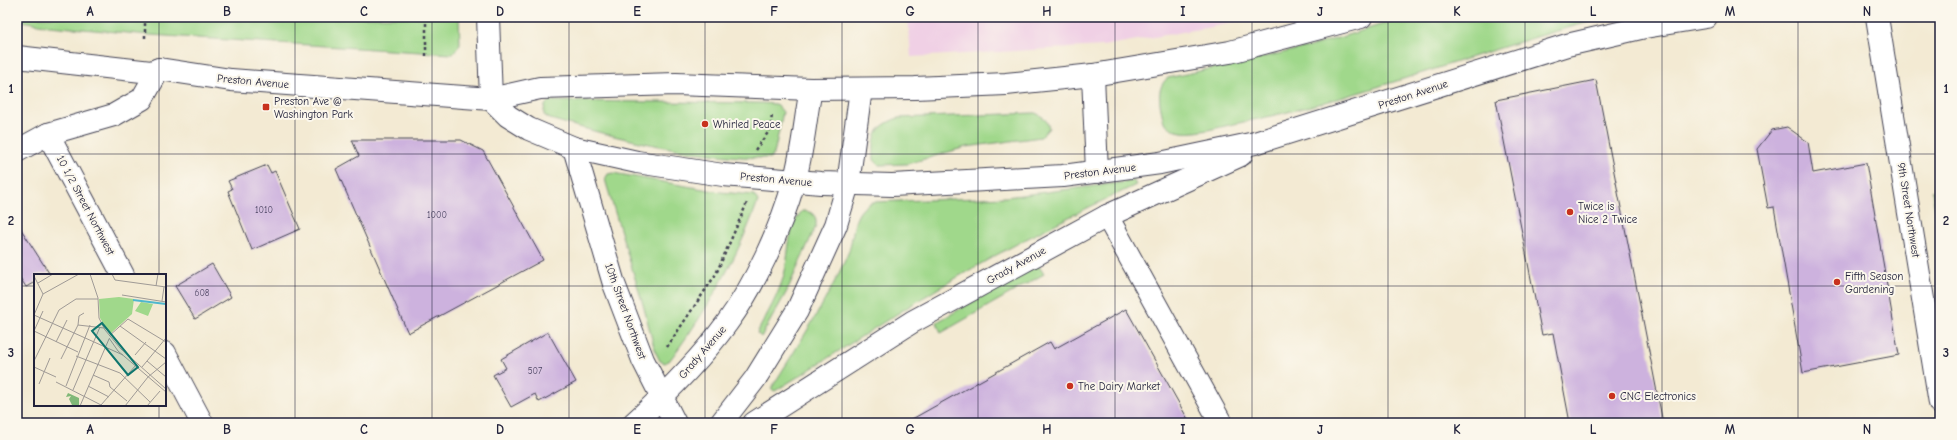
<svg xmlns="http://www.w3.org/2000/svg" width="1957" height="440" viewBox="0 0 1957 440" font-family="'Comic Neue',sans-serif">
	<style>
		.built { fill: #f0d0e5 }
		.green { fill: #a0d88b; stroke: #617d63 }
		.building { fill: #cdb2de }
		.lines { fill: none; stroke-linecap: round; stroke-linejoin: round }
		.minor-casing { stroke: #414052; stroke-width: 24 }
		.major-casing { stroke: #414052; stroke-width: 24 }
		.path { stroke: #414052; stroke-width: 2.5; stroke-dasharray: 3 3; stroke-linecap: butt }
		.minor { stroke: #fff; stroke-width: 22 }
		.major { stroke: #fff; stroke-width: 22 }
		.grid { fill: none; stroke: #22223b; stroke-width: 1; stroke-opacity: 0.55 }
		.poi-dot { fill: #c8321e; stroke: #fbf7ec; stroke-width: 1.5 }
		.labels { text-anchor: middle; stroke-width: 4; stroke-linejoin: round; paint-order: stroke }
		.number-label { font-size: 9px; fill: #4d4664 }
		.street-label { font-size: 11px; fill: #22223b; stroke: #fbf7ec }
		.poi-label { font-size: 11px; fill: #22223b; stroke: #fbf7ec; text-anchor: start }
		.inset-river { fill: none; stroke: #4fb7cd; stroke-width: 2 }
		.inset-road { fill: none; stroke: #9f9a96; stroke-width: 1 }
		.view { fill: #0f766e; fill-opacity: 0.15; stroke: #0f766e; stroke-width: 2 }
		.inset-edge { fill: none; stroke: #22223b; stroke-width: 2 }
		.neatline { fill: none; stroke: #22223b; stroke-width: 1.5 }
		.grid-label { font-size: 13px; text-anchor: middle; font-weight: bold; fill: #22223b }
	</style>
	<rect width="100%" height="100%" fill="#fbf7ec"/>
	<filter id="ink" filterUnits="userSpaceOnUse"><feTurbulence type="fractalNoise" baseFrequency=".025" numOctaves="2"/><feDisplacementMap in="SourceGraphic" scale="8" xChannelSelector="R" yChannelSelector="G"/><feConvolveMatrix kernelMatrix="1 2 1 2 8 2 1 2 1" color-interpolation-filters="sRGB"/></filter>
	<filter id="wash" filterUnits="userSpaceOnUse"><feTurbulence type="fractalNoise" baseFrequency=".012" numOctaves="4" result="noise"/><feDisplacementMap in="SourceGraphic" scale="16" xChannelSelector="R" yChannelSelector="G"/><feGaussianBlur stdDeviation="0.9" result="paint"/><feColorMatrix in="noise" values="0 0 0 0 0 0 0 0 0 0 0 0 0 0 0 0 0 1.4 0 .05"/><feComposite in="paint" operator="in"/></filter>
	<g filter="url(#wash)">
		<rect width="100%" height="100%" fill="#f3ead3"/>
		<polygon class="built" points="908,17 1255,17 1228,24 1103,46 911,57"/>
		<g class="green">
			<polygon points="17,17 459,17 460,45 452,54 150,35 49,26 17,20"/>
			<path d="M1406,17H1608C1482,49 1362,99 1234,124C1219,127 1191,136 1177,131C1172,130 1168,125 1164,122C1161,109 1154,88 1168,78L1309,47Z"/>
			<path d="M549,101L760,103L776,104L783,112L774,154L771,158C698,158 620,139 550,119L544,115C544,109 544,105 549,101Z"/>
			<path d="M1035,113C1043,116 1047,120 1049,128L1041,137L966,147L907,164L879,165L874,160C873,136 874,127 898,118Z"/>
			<path d="M613,173L720,192L754,195L758,201C737,259 707,311 670,360L665,363L660,361L655,351L644,308L607,186L605,179L608,174Z"/>
			<path d="M1134,181L1136,185C1060,220 987,258 916,302C869,331 823,362 775,391L771,389C798,345 826,303 847,256C856,236 849,212 873,202L1006,197Z"/>
			<polygon points="1940,189 1940,215 1936,215 1932,191"/>
			<path d="M802,211C812,211 817,215 816,226L786,293L761,337L757,333C767,314 778,296 784,275C790,253 786,230 802,211Z"/>
			<polygon points="1038,265 1044,274 941,333 937,322"/>
		</g>
		<g id="blocks">
			<g class="building">
				<polygon points="1596,80 1642,315 1663,423 1570,423 1553,333 1542,335 1496,100"/>
				<polygon points="1787,127 1808,142 1813,173 1866,163 1899,355 1803,373 1774,207 1768,208 1757,149 1772,130"/>
				<polygon points="352,140 461,140 483,151 543,260 408,333 336,169 359,156"/>
				<polygon points="267,165 271,173 275,171 300,229 252,250 228,191 232,189 228,181"/>
				<polygon points="17,223 49,273 35,275 35,282 26,287 17,273"/>
				<polygon points="212,264 231,297 195,319 175,286"/>
				<polygon points="1126,309 1190,423 905,423 1050,342 1054,349"/>
				<polygon points="548,332 576,382 539,402 535,394 511,407 493,375 506,368 501,359"/>
			</g>
		</g>
	</g>
	<g filter="url(#ink)">
		<use href="#blocks" fill-opacity="0" stroke="#414052" stroke-width="1"/>
		<g class="lines">
			<g class="minor-casing">
				<g id="minor">
					<polyline points="488,17 491,99"/>
					<polyline points="1877,17 1940,403"/>
					<polyline points="1093,75 1097,172"/>
					<polyline points="48,134 123,275"/>
					<polyline points="17,151 48,134 114,115 142,99 159,69"/>
					<polyline points="1107,216 1221,423"/>
					<polyline points="165,353 202,423"/>
				</g>
			</g>
			<g class="major-casing">
				<g id="major">
					<polyline points="17,57 151,72 159,69 231,80 491,99 540,88 676,84 811,89 915,88 1006,84 1093,75 1230,52 1361,17"/>
					<polyline points="491,99 508,116 529,129 574,148 637,162 723,175 821,183 892,185 1063,176 1160,163 1255,143 1567,45 1645,27 1706,17"/>
					<polyline points="574,148 614,284 643,360 675,423"/>
					<path d="M634,423C667,393 700,360 727,323C755,285 781,228 794,182C803,152 805,119 811,89"/>
					<polyline points="721,423 755,379 797,311 836,225 848,184 861,89"/>
					<polyline points="754,423 912,322 1107,216 1241,155"/>
				</g>
			</g>
			<g class="path">
				<polyline points="145,17 145,41"/>
				<polyline points="426,17 426,56"/>
				<polyline points="755,150 770,130 772,115"/>
				<polyline points="1934,196 1940,195"/>
				<polyline points="667,347 716,274 747,203"/>
			</g>
			<use href="#minor" class="minor"/>
			<use href="#major" class="major"/>
		</g>
	</g>
	<path class="grid" d="M159,17V275M295,17V423M432,17V423M569,17V423M705,17V423M842,17V423M978,17V423M1115,17V423M1252,17V423M1388,17V423M1525,17V423M1662,17V423M1798,17V423M17,154H1940M17,286H35M165,286H1940M159,405V423"/>
	<g class="poi-dot">
		<rect x="262" y="103" width="8" height="8" rx="2"/>
		<circle cx="705" cy="124" r="4"/>
		<circle cx="1570" cy="212" r="4"/>
		<circle cx="1837" cy="282" r="4"/>
		<circle cx="1070" cy="386" r="4"/>
		<circle cx="1612" cy="396" r="4"/>
	</g>
	<g class="labels">
		<g class="number-label">
			<text x="264" y="213">1010</text>
			<text x="437" y="218">1000</text>
			<text x="202" y="296">608</text>
			<text x="535" y="374">507</text>
		</g>
		<g class="street-label">
			<text transform="translate(253 81) rotate(5)" y="4">Preston Avenue</text>
			<text transform="translate(1413 94) rotate(-18)" y="4">Preston Avenue</text>
			<text transform="translate(1100 171) rotate(-7)" y="4">Preston Avenue</text>
			<text transform="translate(776 179) rotate(5)" y="4">Preston Avenue</text>
			<text transform="translate(86 205) rotate(62)" y="4">10 1/2 Street Northwest</text>
			<text transform="translate(1909 210) rotate(81)" y="4">9th Street Northwest</text>
			<text transform="translate(1016 265) rotate(-29)" y="4">Grady Avenue</text>
			<text transform="translate(626 311) rotate(70)" y="4">10th Street Northwest</text>
			<text transform="translate(702 352) rotate(-49)" y="4">Grady Avenue</text>
		</g>
		<g class="poi-label">
			<text x="274" y="105">Preston Ave @<tspan x="274" dy="13">Washington Park</tspan></text>
			<text x="713" y="128">Whirled Peace</text>
			<text x="1578" y="210">Twice is<tspan x="1578" dy="13">Nice 2 Twice</tspan></text>
			<text x="1845" y="280">Fifth Season<tspan x="1845" dy="13">Gardening</tspan></text>
			<text x="1078" y="390">The Dairy Market</text>
			<text x="1620" y="400">CNC Electronics</text>
		</g>
	</g>
	<g transform="translate(34 274)">
		<rect width="132" height="132" fill="#f3ead3"/>
		<path d="M85,23L100,25L98,40L76,60L66,44L65,25ZM107,28L119,30L114,42L101,37Z" fill="#a0d88b"/>
		<path d="M34,119L45,124V132L38,131L35,125L37,122L32,123Z" fill="#80b877"/>
		<path class="inset-river" d="M99,26L132,30"/>
		<path class="inset-road" d="M56,0L64,24L65,44L71,56L87,75L132,115M78,0L81,6L132,13M0,2L9,20M4,9L19,0M122,12L124,0M88,21L132,28M128,27L130,13M0,41L9,20L45,0M0,41L89,81M44,51L70,54M86,52L132,85M0,57L44,78M0,57L9,37M75,62L94,45L132,68M75,64L84,77L132,118M22,68L33,46M101,81L112,68M42,82L86,99L116,128M27,85L44,51L45,42L50,39M0,87L25,36L42,25H64M113,87L132,103M0,93L22,103M108,93L132,64M59,101L75,108L76,113L93,127M22,108L69,132M5,110L16,84M32,112L56,51M54,112L75,123M39,116L66,53M67,131L102,91M46,132L75,65M91,132L114,103L132,88M113,132L126,117"/>
		<path class="view" d="M68,49L104,93L94,101L58,57Z"/>
		<rect width="132" height="132" class="inset-edge"/>
	</g>
	<rect width="1957" height="440" fill="none" stroke="#fbf7ec" stroke-width="44"/>
	<rect x="22" y="22" width="1913" height="396" class="neatline"/>
	<g class="grid-label">
		<text x="90" y="16">A</text>
		<text x="227" y="16">B</text>
		<text x="364" y="16">C</text>
		<text x="500" y="16">D</text>
		<text x="637" y="16">E</text>
		<text x="774" y="16">F</text>
		<text x="910" y="16">G</text>
		<text x="1047" y="16">H</text>
		<text x="1183" y="16">I</text>
		<text x="1320" y="16">J</text>
		<text x="1457" y="16">K</text>
		<text x="1593" y="16">L</text>
		<text x="1730" y="16">M</text>
		<text x="1867" y="16">N</text>
		<text x="11" y="93">1</text>
		<text x="1946" y="93">1</text>
		<text x="11" y="225">2</text>
		<text x="1946" y="225">2</text>
		<text x="11" y="357">3</text>
		<text x="1946" y="357">3</text>
		<text x="90" y="434">A</text>
		<text x="227" y="434">B</text>
		<text x="364" y="434">C</text>
		<text x="500" y="434">D</text>
		<text x="637" y="434">E</text>
		<text x="774" y="434">F</text>
		<text x="910" y="434">G</text>
		<text x="1047" y="434">H</text>
		<text x="1183" y="434">I</text>
		<text x="1320" y="434">J</text>
		<text x="1457" y="434">K</text>
		<text x="1593" y="434">L</text>
		<text x="1730" y="434">M</text>
		<text x="1867" y="434">N</text>
	</g>
</svg>
